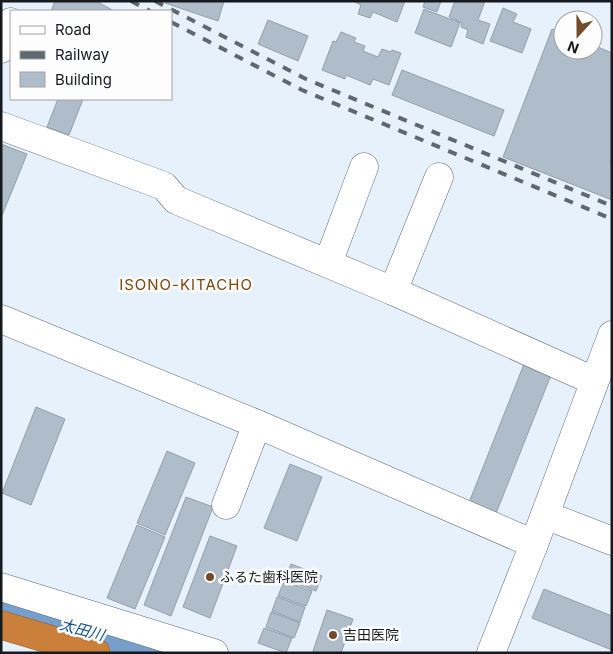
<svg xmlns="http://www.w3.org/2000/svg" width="613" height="654" viewBox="0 0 613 654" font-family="Inter,'Noto Sans JP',sans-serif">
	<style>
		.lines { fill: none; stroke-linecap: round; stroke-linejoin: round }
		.river { stroke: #76a0cb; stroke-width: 39 }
		.building { fill: #afbcc9; stroke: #929eab }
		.minor-casing { stroke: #5f6a76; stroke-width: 29 }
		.highway-casing { stroke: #8b5c31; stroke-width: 29 }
		.minor { stroke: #fff; stroke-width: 28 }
		.highway { stroke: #ca7f3b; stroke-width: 28 }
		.rail { stroke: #61676e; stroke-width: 4; stroke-dasharray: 9 9; stroke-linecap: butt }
		.poi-dot { fill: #734b29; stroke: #fdfdfd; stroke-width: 2 }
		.labels { text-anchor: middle; stroke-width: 5; stroke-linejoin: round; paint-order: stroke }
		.poi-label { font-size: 14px; fill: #161a1f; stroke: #fdfdfd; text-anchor: start }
		.neighbourhood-label { font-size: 15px; letter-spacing: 1px; fill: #7e470d; stroke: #fdfdfd }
		.water-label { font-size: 15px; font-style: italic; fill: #105086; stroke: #fdfdfd }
	</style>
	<rect width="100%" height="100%" fill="#e6f1fc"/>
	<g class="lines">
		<polyline class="river" points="1,608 162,653"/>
	</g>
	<g class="building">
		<polygon points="55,1 96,1 114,11 51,11"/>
		<polygon points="166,1 224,1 218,21 165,3"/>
		<polygon points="353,1 405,1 397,22 373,12 370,18 358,14 361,5"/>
		<polygon points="425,1 441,1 437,12 423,7"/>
		<polygon points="455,1 485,1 478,20 490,24 483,44 466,37 468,30 461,27 462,23 449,17"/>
		<polygon points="503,8 517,14 513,22 531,29 522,53 490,41"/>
		<polygon points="424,9 460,23 451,47 415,33"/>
		<polygon points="268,20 308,36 298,61 258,44"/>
		<polygon points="552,29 563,33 563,50 593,50 593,45 612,53 612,158 610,163 612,164 612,200 503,157"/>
		<polygon points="341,32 356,38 354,42 365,46 363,51 378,57 382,49 391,52 392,50 401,53 389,85 373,79 370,85 346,75 345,79 322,70 333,41 336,42"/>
		<polygon points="402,70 504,110 494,136 392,95"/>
		<polygon points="58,99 83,99 69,135 47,127"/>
		<polygon points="1,144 27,154 1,218"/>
		<polygon points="526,359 553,370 495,516 468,505"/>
		<polygon points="36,407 65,419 31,505 2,493"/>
		<polygon points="167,451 195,463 165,535 137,523"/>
		<polygon points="290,464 322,477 297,541 264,528"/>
		<polygon points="186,497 213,507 171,616 144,605"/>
		<polygon points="137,525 165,537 135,609 107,598"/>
		<polygon points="210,536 237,546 210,618 183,607"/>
		<polygon points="291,564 322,576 316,591 285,579"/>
		<polygon points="284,581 312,591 306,606 278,596"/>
		<polygon points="544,589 612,616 612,650 532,618"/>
		<polygon points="277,597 305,607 300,622 272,611"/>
		<polygon points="327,610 353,619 341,653 317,653 313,651"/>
		<polygon points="271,612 300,623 294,638 266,627"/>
		<polygon points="264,628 292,638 286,653 258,643"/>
	</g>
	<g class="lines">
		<g class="minor-casing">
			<g id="minor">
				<polyline points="1,49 11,22"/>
				<polyline points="1,126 164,186 176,200 393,291 594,381"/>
				<polyline points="328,263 364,167"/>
				<polyline points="393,291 439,177"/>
				<polyline points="1,319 257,424 534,544"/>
				<polyline points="226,505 257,424"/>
				<polyline points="545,515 612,541"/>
				<polyline points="1,587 214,653"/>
				<polyline points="491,653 534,544 612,335"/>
			</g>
		</g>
		<g class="highway-casing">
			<polyline id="highway" points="1,625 96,653"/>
		</g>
		<use href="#minor" class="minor"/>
		<use href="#highway" class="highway"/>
		<g class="rail">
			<polyline points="131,1 150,11"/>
			<polyline points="155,1 306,79 612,206"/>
			<polyline points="171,22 302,90 612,219"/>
		</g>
	</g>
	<g class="poi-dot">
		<circle cx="210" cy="577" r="5"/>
		<circle cx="333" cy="635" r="5"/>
	</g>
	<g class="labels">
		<g class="poi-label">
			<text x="220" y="582">ふるた歯科医院</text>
			<text x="343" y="640">吉田医院</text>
		</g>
		<g class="neighbourhood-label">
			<text x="186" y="290">ISONO-KITACHO</text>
		</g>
		<g class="water-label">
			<text transform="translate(82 630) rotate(15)" y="5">太田川</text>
		</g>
	</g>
	<rect width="613" height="654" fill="none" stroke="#161a1f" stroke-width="5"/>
	<rect x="10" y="10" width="162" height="90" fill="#fdfdfd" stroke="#a1a2a4"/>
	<rect x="20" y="26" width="25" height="8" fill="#ffffff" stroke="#a1a2a4"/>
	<text x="55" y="35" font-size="15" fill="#161a1f">Road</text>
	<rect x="20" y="51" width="25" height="8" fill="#61676e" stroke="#a1a2a4"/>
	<text x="55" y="60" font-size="15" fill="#161a1f">Railway</text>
	<rect x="20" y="72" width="25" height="15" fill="#afbcc9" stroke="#a1a2a4"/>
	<text x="55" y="85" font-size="15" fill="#161a1f">Building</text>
	<g transform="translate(578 35) rotate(201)"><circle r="24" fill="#fdfdfd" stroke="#a1a2a4"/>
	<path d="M0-4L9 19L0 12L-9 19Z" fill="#734b29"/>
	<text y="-8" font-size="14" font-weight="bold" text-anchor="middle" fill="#161a1f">N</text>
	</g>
</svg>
